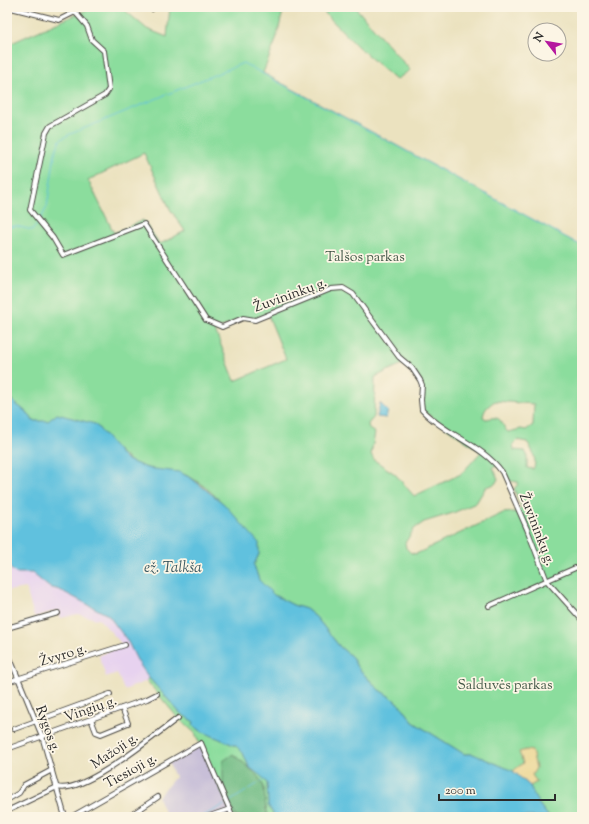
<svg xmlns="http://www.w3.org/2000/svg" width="589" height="824" viewBox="0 0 589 824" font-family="'Sorts Mill Goudy',serif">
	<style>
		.built { fill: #e7d2ef }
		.industrial { fill: #c8bfd8 }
		.green { fill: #8bdd9d; stroke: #5b8464; fill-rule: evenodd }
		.forest { fill: #70bc84; stroke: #4e7458 }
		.sand { fill: #eeda9e; stroke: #8c8264 }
		.water { fill: #60c1de; stroke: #467684 }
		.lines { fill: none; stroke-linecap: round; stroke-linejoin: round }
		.stream { stroke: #60c1de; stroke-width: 1 }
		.minor-casing { stroke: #484641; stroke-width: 6 }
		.minor { stroke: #fff; stroke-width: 4 }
		.labels { text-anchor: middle; stroke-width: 3.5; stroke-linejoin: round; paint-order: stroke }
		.park-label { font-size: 14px; fill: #435848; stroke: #fcf5e5 }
		.street-label { font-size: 14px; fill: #2b2b2b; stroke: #fcf5e5 }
		.water-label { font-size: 15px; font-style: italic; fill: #3b5861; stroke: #fcf5e5 }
	</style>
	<rect width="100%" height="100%" fill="#fcf5e5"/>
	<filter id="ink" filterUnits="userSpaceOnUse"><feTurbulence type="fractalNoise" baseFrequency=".025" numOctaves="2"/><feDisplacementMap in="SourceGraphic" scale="8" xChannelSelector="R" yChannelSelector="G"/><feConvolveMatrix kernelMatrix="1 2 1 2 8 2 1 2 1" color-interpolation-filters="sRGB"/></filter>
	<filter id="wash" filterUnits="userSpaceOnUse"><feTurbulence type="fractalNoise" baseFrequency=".012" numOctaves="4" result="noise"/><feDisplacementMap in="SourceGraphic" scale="16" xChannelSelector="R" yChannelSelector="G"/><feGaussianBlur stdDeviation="0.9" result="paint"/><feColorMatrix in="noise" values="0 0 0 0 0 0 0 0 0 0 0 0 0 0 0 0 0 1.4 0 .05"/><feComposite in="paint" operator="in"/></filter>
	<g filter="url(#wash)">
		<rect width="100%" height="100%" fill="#ebe2bf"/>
		<polygon class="built" points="7,565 13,572 32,573 49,587 60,590 108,615 127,640 138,662 149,678 147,681 124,690 117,673 106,677 99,656 122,644 100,620 78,614 61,618 58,610 34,617 26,588 7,591"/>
		<polygon class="industrial" points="201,743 233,817 159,817 165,814 158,797 175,777 168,762"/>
		<g class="green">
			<path d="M93,7H121L147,29L167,37L170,7H284L276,40L263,73L582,246V817H549L538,803L530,786L473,754H464L413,722L403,708L392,698L379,690L357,667L352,657L340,647L316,617L306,609L293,605L274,595L259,580L254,565L259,554C240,523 222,496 190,477C176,470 162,472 148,468C123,463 111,442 95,424L33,421C28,410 14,405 7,395V45ZM144,153L170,209L185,231L160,244L143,220L114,233L88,180ZM268,315L286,359L235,381L215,330L243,318L255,320ZM406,362L422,385V410L481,452L461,474L414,496L395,474L374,460L371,454L375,433L369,429L368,424L374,417L375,377ZM495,401L534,404L533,425L526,430L521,429L508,432C503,429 503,418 495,418C492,417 489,419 486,419L483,417C484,409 488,406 495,401ZM517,440L527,442C532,448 538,463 533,469L527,468V454L524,451L514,450L513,444ZM499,464L510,481L518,482V484L514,489L522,508L515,512L503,513L416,554L411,553L406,548L405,543L414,529L424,522L453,513L476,503L486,487L495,484L498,479L493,467Z"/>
			<polygon points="319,7 355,7 410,70 396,80 357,46"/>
			<path d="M149,678L180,713L194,722L193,725L201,731L236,746L243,753L248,765L265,779L267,783L268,805L275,817H268C265,807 265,799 264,789C262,776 243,763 233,754L223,789L236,817H233L195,733L178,718L147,681Z"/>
		</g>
		<path class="forest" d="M233,754C243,763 262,776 264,789C265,799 265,807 268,817H236L223,789V761Z"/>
		<polygon class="sand" points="526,750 532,751 536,768 532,775 537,782 530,786 513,771 523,763 519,752"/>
		<g class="water">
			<path d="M7,395C14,405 28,410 33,421H48L57,414L95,424L125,459L147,468L179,472L191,478L224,504L259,543V554L254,565L259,580L274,595L293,605L306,609L316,617L340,647L352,657L357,667L379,690L392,698L403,708L413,722L464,754H473L513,771L530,786L538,803L549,817H275L268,805L267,783L262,777L249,767L243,753L236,746L201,731L193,725L194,722L180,713L149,678L138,662L127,640L108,615L60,590L49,587L32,573H15L7,565Z"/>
			<polygon points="380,403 388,411 386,418 377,417"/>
		</g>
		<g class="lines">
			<g class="stream">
				<polyline points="40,220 47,207 55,153 60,140 68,135 243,63 582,246"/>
				<polyline points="7,227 16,226 32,230 38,224"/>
				<polyline points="229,802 265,779"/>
				<polyline points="201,817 224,805"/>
			</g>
		</g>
	</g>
	<g filter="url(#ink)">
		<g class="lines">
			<g class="minor-casing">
				<g id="minor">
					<polyline points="7,7 59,20 75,12 76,7"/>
					<polyline points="149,7 152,9"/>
					<path d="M75,12L87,26L92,40L104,51L109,89L105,95L50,126L46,133L30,210L53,238L63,255L144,224L206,320L222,327L243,318L255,320L331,289L343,288L353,294L399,357L412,368L420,380L422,385L421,400L422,410C444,434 483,445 502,472L527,529L547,581L582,620"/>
					<polyline points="489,606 582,565"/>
					<polyline points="7,628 58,613"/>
					<polyline points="7,651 42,736 65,817"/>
					<polyline points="7,682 125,645"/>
					<polyline points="91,719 96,732 101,734 128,723 122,708"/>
					<polyline points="14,729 110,694"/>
					<polyline points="7,749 147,699 157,694"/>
					<polyline points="7,800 19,793 24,785 52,770"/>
					<path d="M7,811L57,787C83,795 155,735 178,718"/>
					<polyline points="71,817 201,743 233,817"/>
					<polyline points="128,817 158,797"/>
					<polyline points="207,817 230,809"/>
				</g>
			</g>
			<use href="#minor" class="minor"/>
		</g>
	</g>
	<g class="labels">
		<g class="park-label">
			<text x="365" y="261">Talšos parkas</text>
			<text x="505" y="689">Salduvės parkas</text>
		</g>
		<g class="street-label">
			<text transform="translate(290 294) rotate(-20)" y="5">Žuvininkų g.</text>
			<text transform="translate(538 529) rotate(69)" y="5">Žuvininkų g.</text>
			<text transform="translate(63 654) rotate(-17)" y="5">Žvyro g.</text>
			<text transform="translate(90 708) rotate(-19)" y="5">Vingių g.</text>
			<text transform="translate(49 729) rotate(70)" y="5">Rygos g.</text>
			<text transform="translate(114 750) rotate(-34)" y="5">Mažoji g.</text>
			<text transform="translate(130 770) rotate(-29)" y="5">Tiesioji g.</text>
		</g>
		<g class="water-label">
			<text x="173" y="572">ež. Talkša</text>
		</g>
	</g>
	<rect width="589" height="824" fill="none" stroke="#fcf5e5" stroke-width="24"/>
	<g transform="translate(547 42) rotate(301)"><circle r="19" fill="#fcf5e5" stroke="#a8a49b"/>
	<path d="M0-3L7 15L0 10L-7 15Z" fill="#b5179e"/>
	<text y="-6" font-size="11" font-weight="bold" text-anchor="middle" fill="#2b2b2b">N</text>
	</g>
	<path d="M439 794v6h116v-6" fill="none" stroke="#2b2b2b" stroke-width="2"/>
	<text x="445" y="794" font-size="12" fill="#2b2b2b" stroke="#fcf5e5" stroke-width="3" paint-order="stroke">200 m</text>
</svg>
